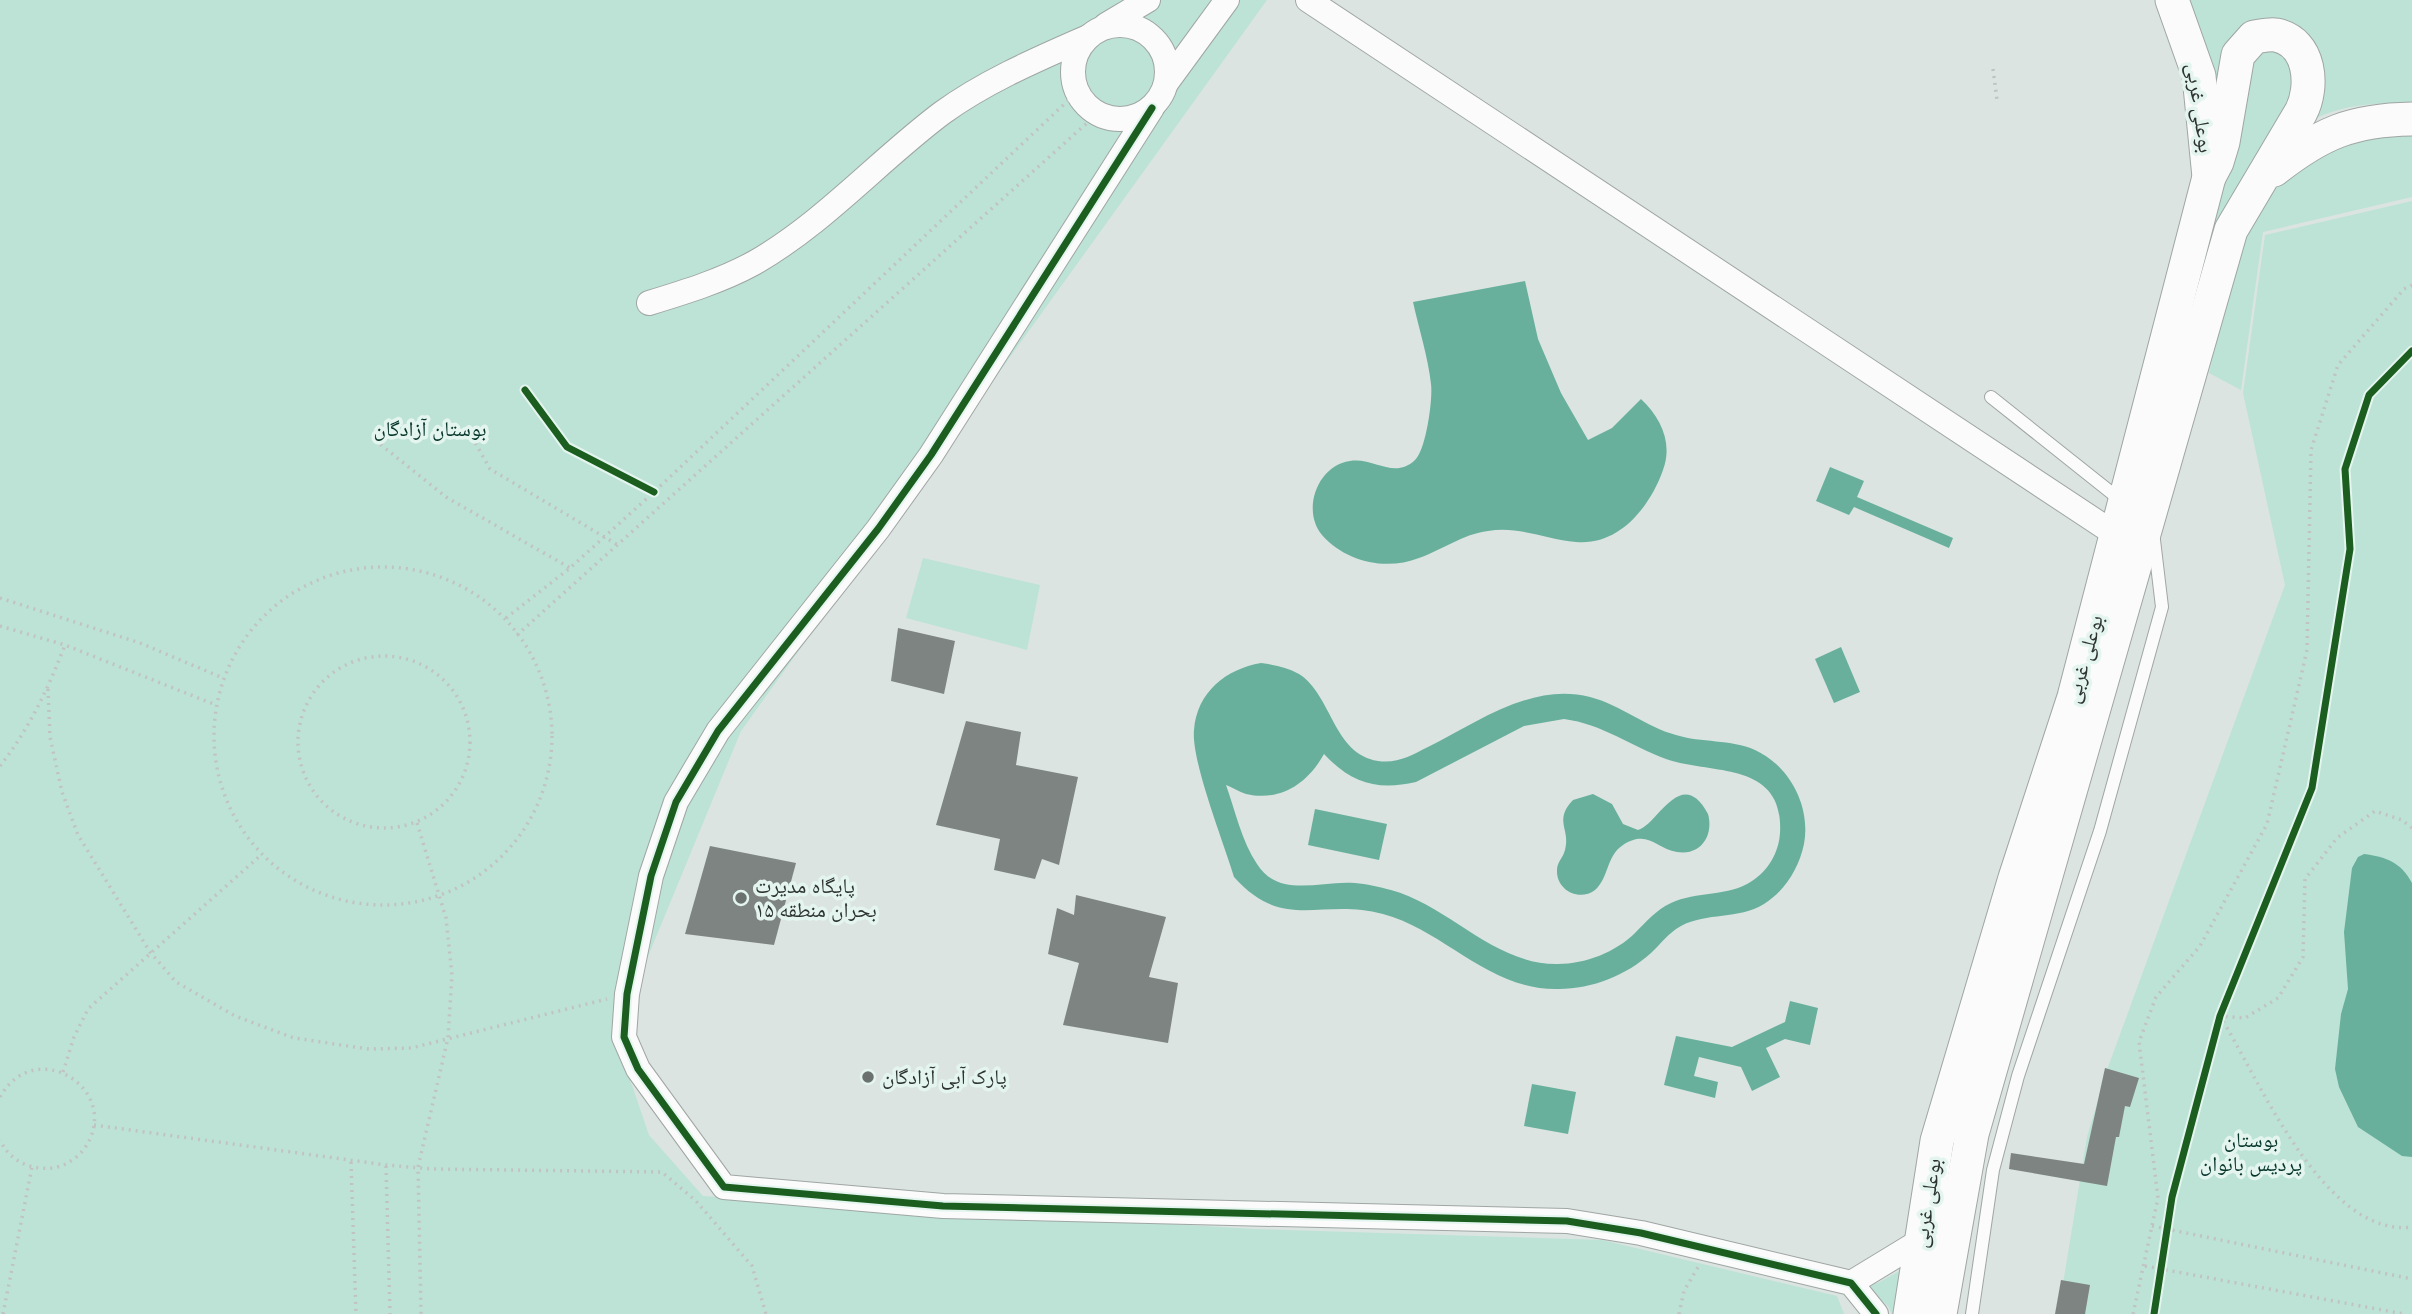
<svg xmlns="http://www.w3.org/2000/svg" width="2412" height="1314" viewBox="0 0 2412 1314" font-family="Raleway,'Noto Naskh Arabic',sans-serif">
	<style>
		.green { fill: #bde3d6 }
		.water { fill: #68b09c; fill-rule: evenodd }
		.building { fill: #7e8482 }
		.lines { fill: none; stroke-linecap: round; stroke-linejoin: round }
		.lane-casing { stroke: #9fa6a3; stroke-width: 14 }
		.street-casing { stroke: #9fa6a3; stroke-width: 26 }
		.secondary-casing { stroke: #9fa6a3; stroke-width: 35 }
		.path { stroke: #c1c3c3; stroke-width: 3.5; stroke-dasharray: 2 5; stroke-linecap: butt }
		.lane { stroke: #fafbfa; stroke-width: 12 }
		.street { stroke: #fafbfa; stroke-width: 24 }
		.secondary { stroke: #fafbfa; stroke-width: 33 }
		.cycleway-casing { stroke: #e4f5ef; stroke-width: 11 }
		.cycleway { stroke: #1b5e20; stroke-width: 7 }
		.poi-dot { fill: #6a716f; stroke: #e4f5ef; stroke-width: 2.5 }
		.labels { text-anchor: middle; stroke-width: 7; stroke-linejoin: round; paint-order: stroke }
		.street-label { font-size: 21px; fill: #2d3331; stroke: #e4f5ef }
		.park-label { font-size: 21px; fill: #07352a; stroke: #e4f5ef }
		.poi-label { font-size: 21px; fill: #2d3331; stroke: #e4f5ef; text-anchor: start }
	</style>
	<rect width="100%" height="100%" fill="#dbe4e1"/>
	<g class="green">
		<polygon points="0,0 1267,0 741,731 642,971 624,1062 649,1135 703,1196 1254,1229 1602,1240 1837,1296 1844,1314 0,1314"/>
		<path d="M2180,0H2412V104C2373,102 2341,104 2306,123L2316,100L2269,25L2215,145Z"/>
		<polygon points="2278,45 2301,83 2242,181 2203,278 2248,56"/>
		<path d="M2412,135V197L2263,232L2241,390L2209,373C2233,269 2245,163 2369,137C2382,134 2398,135 2412,135Z"/>
		<polygon points="2412,201 2412,1314 2058,1314 2087,1137 2108,1067 2285,585 2243,393 2265,235"/>
		<polygon points="923,558 1040,585 1027,650 906,618"/>
		<polygon points="1903,1269 1896,1314 1892,1314 1888,1306 1864,1285 1878,1283"/>
	</g>
	<g class="water">
		<path d="M1525,281L1538,339L1561,393L1588,440L1612,428L1641,399C1661,418 1673,443 1663,470C1650,507 1619,546 1576,542C1545,539 1519,526 1488,531C1463,534 1442,550 1419,558C1386,571 1346,562 1322,535C1301,510 1318,465 1350,461C1374,457 1394,480 1415,460C1426,450 1433,399 1431,384C1428,357 1419,329 1413,302Z"/>
		<polygon points="1830,467 1864,481 1857,497 1953,538 1949,548 1854,507 1849,515 1816,501"/>
		<polygon points="1841,647 1860,692 1834,703 1815,659"/>
		<path d="M1261,663C1275,665 1287,667 1299,674C1332,695 1333,754 1378,761C1397,764 1412,755 1428,747C1478,722 1532,682 1590,697C1621,705 1646,727 1676,735C1701,743 1731,739 1755,750C1790,766 1811,807 1804,844C1799,868 1785,891 1764,904C1738,920 1707,912 1681,926C1668,933 1661,944 1651,953C1627,975 1592,989 1559,989C1489,991 1446,931 1383,914C1321,897 1284,933 1234,877C1224,843 1191,761 1194,730C1197,692 1226,669 1261,663ZM1564,719C1602,724 1631,746 1666,759C1711,775 1784,760 1780,833C1779,852 1768,871 1752,881C1729,897 1696,891 1671,903C1656,910 1646,922 1635,933C1616,952 1585,964 1558,964C1494,965 1450,906 1391,890C1380,887 1366,884 1355,883C1321,880 1279,899 1257,864C1242,842 1235,810 1226,785C1232,787 1239,792 1246,794C1281,802 1308,783 1324,754C1351,783 1377,791 1416,782L1524,726Z"/>
		<path d="M1593,794L1612,804L1623,824L1638,830C1657,826 1681,764 1708,814C1714,835 1701,856 1677,852C1656,849 1648,829 1623,845C1606,856 1609,878 1595,890C1579,902 1556,890 1557,870C1557,862 1563,858 1565,850C1571,829 1553,821 1573,800Z"/>
		<polygon points="1315,809 1387,824 1379,860 1308,845"/>
		<path d="M2364,854C2386,857 2401,862 2412,883V1157L2402,1156L2358,1127L2339,1087L2335,1069L2341,1014L2348,989L2344,932L2352,868L2358,857Z"/>
		<polygon points="1790,1001 1818,1008 1810,1045 1785,1039 1766,1048 1780,1077 1752,1091 1741,1067 1699,1057 1694,1076 1718,1082 1715,1098 1664,1085 1676,1036 1732,1047 1785,1022"/>
		<polygon points="1532,1084 1576,1092 1568,1134 1524,1126"/>
	</g>
	<g class="building">
		<polygon points="898,628 955,641 944,694 891,681"/>
		<polygon points="966,721 1021,732 1016,765 1078,777 1059,865 1042,859 1035,879 994,870 1000,839 936,825"/>
		<polygon points="710,846 796,863 774,945 685,934"/>
		<polygon points="1076,895 1166,917 1149,977 1178,983 1168,1043 1063,1025 1079,963 1048,954 1057,908 1074,915"/>
		<polygon points="2105,1068 2139,1078 2130,1107 2125,1106 2119,1137 2116,1137 2107,1186 2009,1169 2011,1153 2084,1164"/>
		<polygon points="2061,1280 2090,1285 2085,1314 2055,1314"/>
	</g>
	<g class="lines">
		<g class="lane-casing">
			<g id="lane">
				<polyline points="1991,397 2123,502"/>
				<polyline points="1972,1314 1993,1170 2018,1076 2100,831 2162,607 2154,540"/>
			</g>
		</g>
		<g class="street-casing">
			<g id="street">
				<polyline points="1308,0 2118,536"/>
				<circle cx="1120" cy="72" r="47"/>
				<polyline points="1106,25 1148,0"/>
				<polyline points="1167,82 1227,0"/>
				<polyline points="1152,108 931,455 878,529 718,731 676,802 651,876 627,994 624,1037 638,1069 724,1187 943,1206 1567,1221 1641,1233 1851,1283 1876,1314"/>
				<path d="M649,303C685,292 721,281 754,263C824,223 878,161 942,113C986,81 1038,59 1088,37"/>
				<polyline points="1851,1283 1920,1241"/>
			</g>
		</g>
		<g class="secondary-casing">
			<g id="secondary">
				<path d="M2274,170C2321,133 2352,120 2412,119"/>
				<polyline points="1910,1314 1937,1141 2015,878 2074,697 2209,177 2199,76 2172,0"/>
				<path d="M1940,1314L1972,1134L2231,230L2301,112C2314,87 2311,42 2276,35C2270,34 2261,36 2254,37L2238,55L2223,142L2217,162L2209,177"/>
			</g>
		</g>
		<g class="path">
			<polyline points="1993,69 1997,100"/>
			<polyline points="525,390 567,447 654,492"/>
			<polyline points="472,437 490,469 618,545"/>
			<polyline points="375,440 446,497 570,568"/>
			<circle cx="383" cy="736" r="169"/>
			<polyline points="0,598 140,643 223,678"/>
			<polyline points="506,618 570,568 654,492 1077,92"/>
			<polyline points="0,626 65,645 216,705"/>
			<polyline points="517,635 1097,114"/>
			<circle cx="384" cy="742" r="86"/>
			<polyline points="48,689 50,737 62,792 78,835 150,952 176,982 235,1016 294,1038 369,1049 411,1048 607,999"/>
			<path d="M0,766C29,729 48,689 65,645"/>
			<polyline points="417,823 446,918 452,975 448,1038 418,1167 421,1314"/>
			<path d="M2412,828L2402,820L2375,811L2337,838L2305,879L2303,957L2278,998L2245,1018L2220,1016C2258,1077 2324,1238 2412,1227"/>
			<polyline points="63,1072 74,1037 88,1009 261,855"/>
			<path d="M0,1097C36,1033 125,1092 84,1149C74,1162 58,1170 42,1168C23,1167 8,1157 0,1140"/>
			<polyline points="94,1125 386,1165 433,1169 662,1172 696,1201 752,1266 766,1314"/>
			<polyline points="351,1162 356,1314"/>
			<polyline points="386,1166 390,1314"/>
			<polyline points="2152,1226 2412,1279"/>
			<polyline points="2145,1266 2404,1314"/>
			<polyline points="3,1314 32,1167"/>
			<polyline points="1679,1314 1684,1291 1698,1267"/>
			<polyline points="2133,1314 2158,1198 2139,1042 2156,997 2200,946 2267,824 2307,650 2311,450 2338,365 2404,289 2412,285"/>
		</g>
		<use href="#lane" class="lane"/>
		<use href="#street" class="street"/>
		<use href="#secondary" class="secondary"/>
		<g class="cycleway-casing">
			<g id="cycleway">
				<polyline points="1152,108 931,455 878,529 718,731 676,802 651,876 627,994 624,1037 638,1069 724,1187 943,1206 1567,1221 1641,1233 1851,1283 1876,1314"/>
				<polyline points="525,390 567,447 654,492"/>
				<polyline points="2154,1314 2172,1197 2220,1016 2312,788 2350,549 2345,469 2369,395 2412,351"/>
			</g>
		</g>
		<use href="#cycleway" class="cycleway"/>
	</g>
	<g class="poi-dot">
		<circle cx="741" cy="898" r="7"/>
		<circle cx="868" cy="1077" r="7"/>
	</g>
	<g class="labels">
		<g class="street-label">
			<text transform="translate(2200 108) rotate(82)" y="7">بوعلی غربی</text>
			<text transform="translate(2084 659) rotate(-74)" y="7">بوعلی غربی</text>
			<text transform="translate(1927 1203) rotate(-81)" y="7">بوعلی غربی</text>
		</g>
		<g class="park-label">
			<text x="430" y="436">بوستان آزادگان</text>
			<text x="2251" y="1147">بوستان<tspan x="2251" dy="24">پردیس بانوان</tspan></text>
		</g>
		<g class="poi-label">
			<text x="755" y="893">پایگاه مدیرت<tspan x="755" dy="24">بحران منطقه ۱۵</tspan></text>
			<text x="882" y="1084">پارک آبی آزادگان</text>
		</g>
	</g>
</svg>
